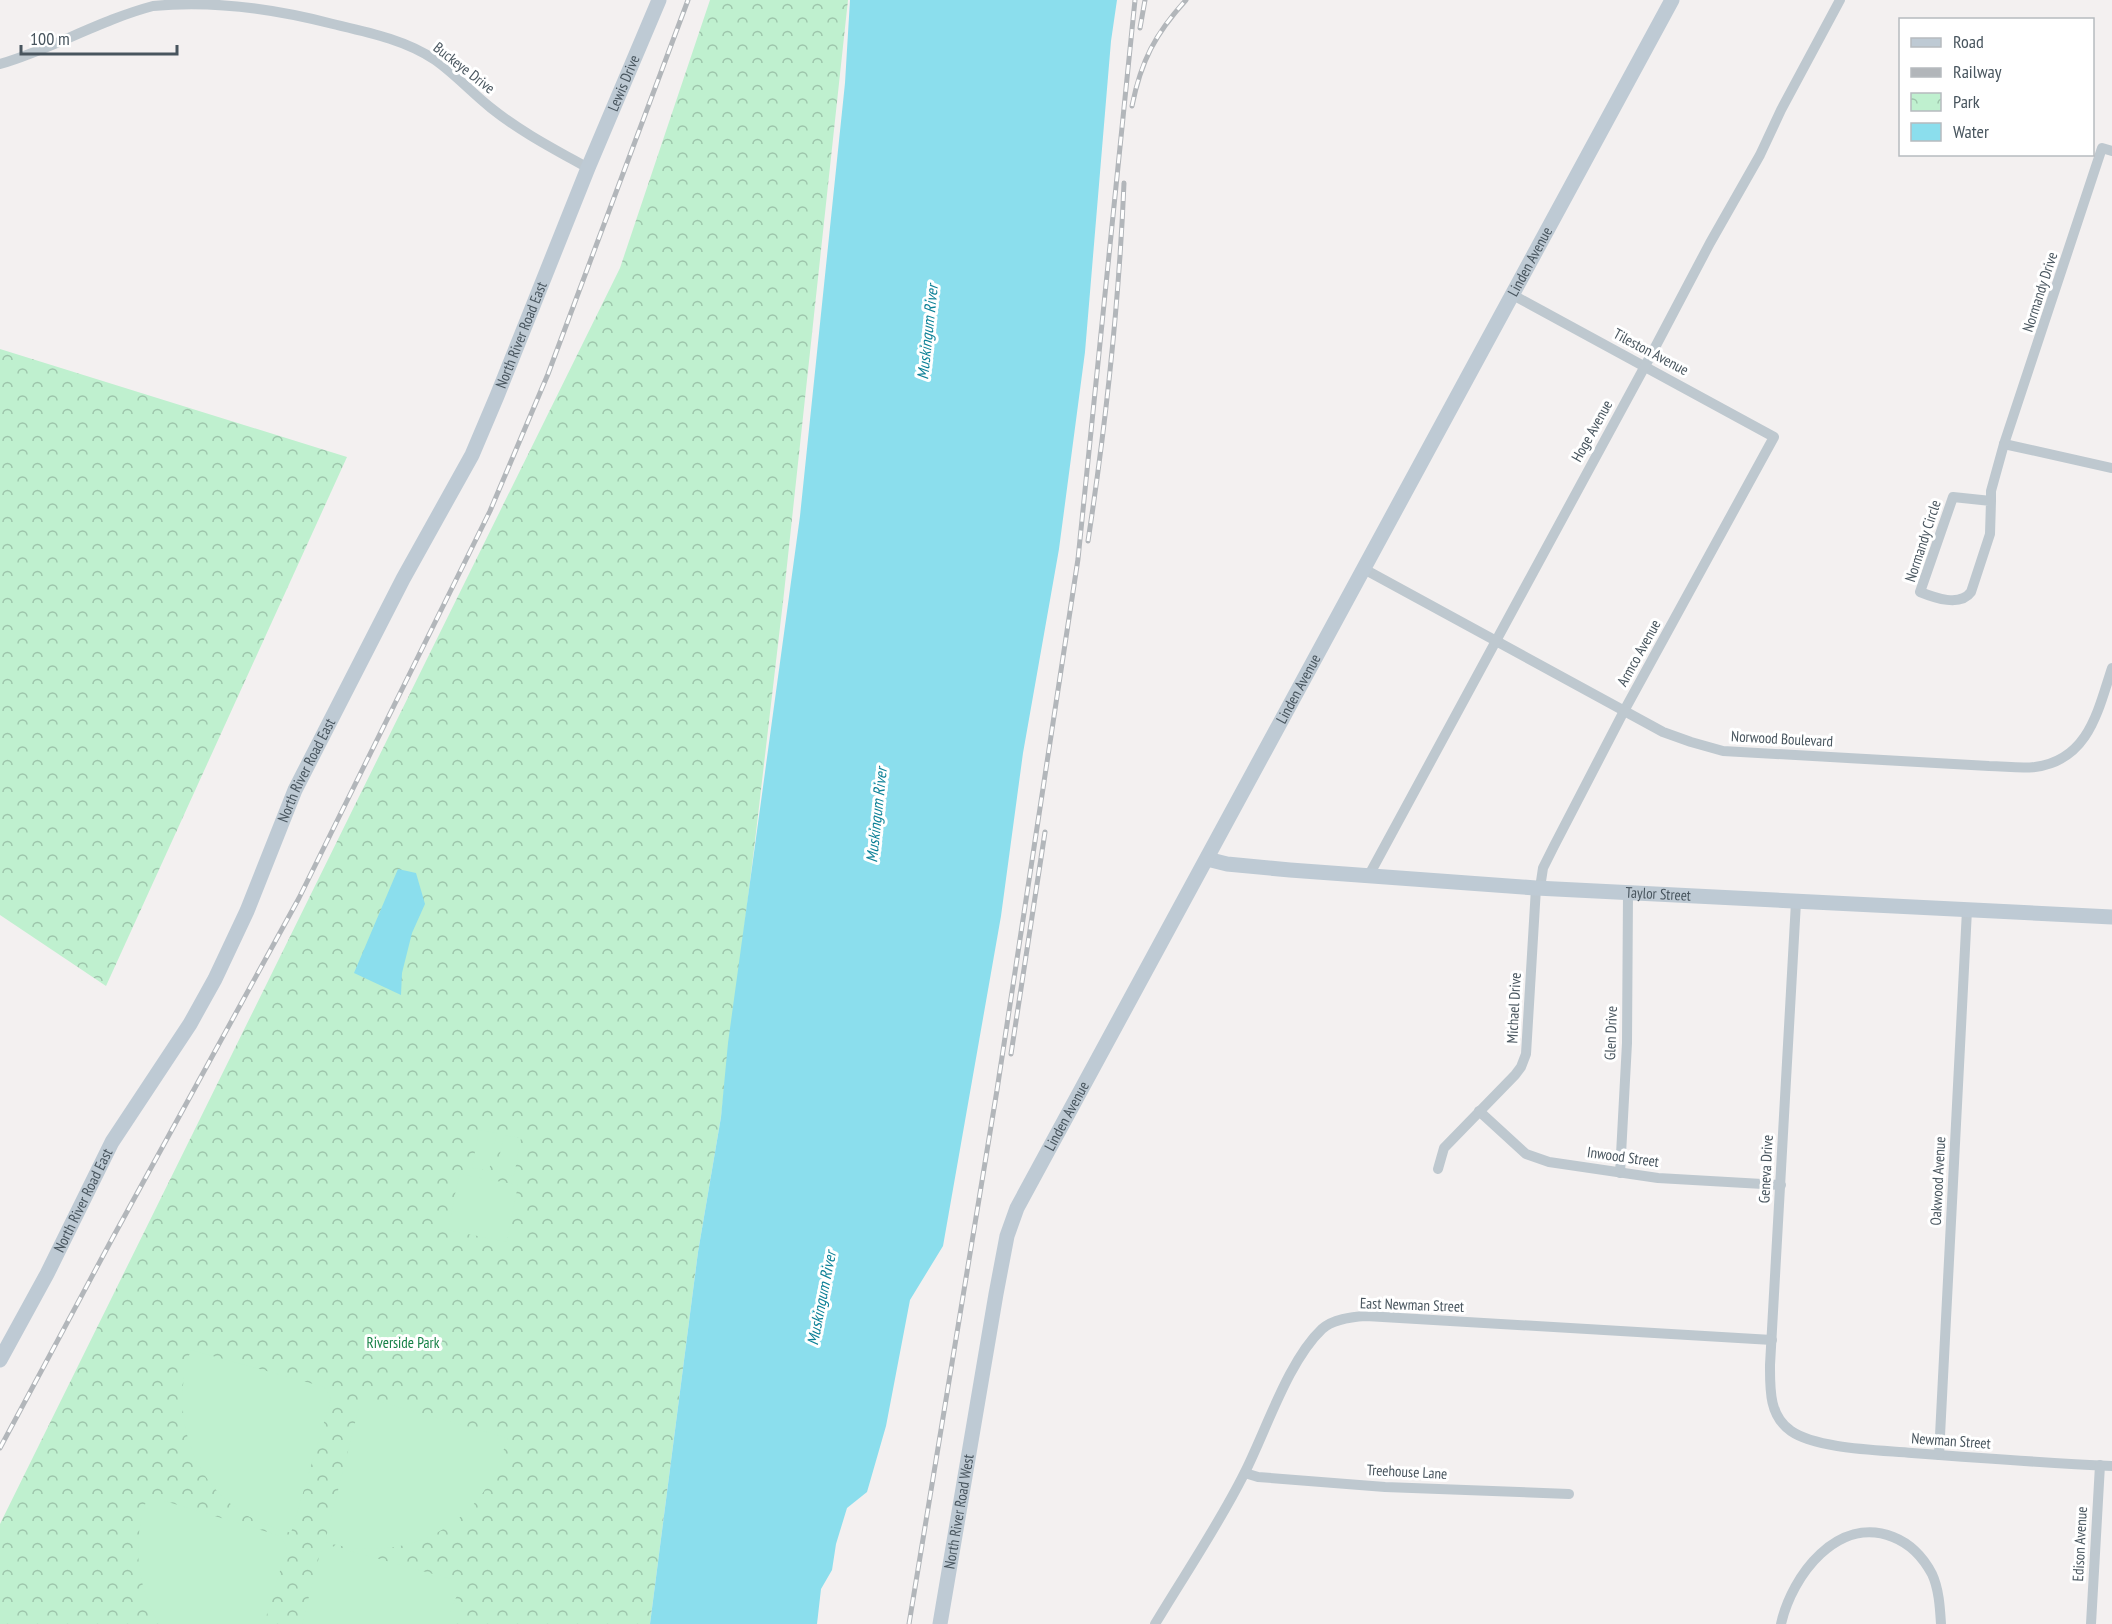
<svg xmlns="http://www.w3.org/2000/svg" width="2112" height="1624" viewBox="0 0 2112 1624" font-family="'PT Sans Narrow',sans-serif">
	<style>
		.park { fill: url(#park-crowns) }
		.garden { fill: #bff0cf }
		.water { fill: #8bdeed }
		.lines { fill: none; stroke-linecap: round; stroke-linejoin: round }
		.street { stroke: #bec8cf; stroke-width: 10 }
		.secondary { stroke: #becad4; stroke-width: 15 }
		.rail-casing { stroke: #b2b6ba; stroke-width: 5 }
		.rail { stroke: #fff; stroke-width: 3; stroke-dasharray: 9; stroke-linecap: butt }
		.labels { text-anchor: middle; stroke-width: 6; stroke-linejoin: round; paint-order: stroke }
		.street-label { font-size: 15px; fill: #48555e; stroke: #fff }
		.park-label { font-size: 15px; fill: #168146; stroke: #fff }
		.water-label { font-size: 16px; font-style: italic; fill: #0c8096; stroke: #fff }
	</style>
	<defs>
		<pattern id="park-crowns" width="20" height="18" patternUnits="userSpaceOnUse" patternTransform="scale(1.5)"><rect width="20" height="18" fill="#bff0cf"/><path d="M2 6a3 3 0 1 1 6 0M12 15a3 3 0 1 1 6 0" fill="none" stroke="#9dc5ab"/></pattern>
	</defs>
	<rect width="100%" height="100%" fill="#f3f0f0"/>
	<g class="park">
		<polygon points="710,0 848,0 784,593 755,841 721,1117 698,1252 650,1624 0,1624 0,1524 620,268"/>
		<polygon points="0,349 347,457 106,986 0,915"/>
	</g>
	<g class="garden">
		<polygon points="479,1130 497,1133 489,1171 472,1168"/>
		<polygon points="504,1135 521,1138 514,1176 496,1172"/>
		<polygon points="459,1174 518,1185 507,1242 448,1230"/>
		<path d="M191,1350L324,1387L331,1399L291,1533C273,1527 256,1522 240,1511C188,1476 170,1407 191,1350Z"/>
		<path d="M373,1400L508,1438C502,1454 497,1470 488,1485C453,1541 386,1561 325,1542L359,1407Z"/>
		<path d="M148,1496L281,1536L287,1548L264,1624H160C135,1586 132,1538 148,1496Z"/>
		<polygon points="332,1546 462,1582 446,1624 302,1624 320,1553"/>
	</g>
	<g class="water">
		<polygon points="850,0 1117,0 1111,41 1085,352 1059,549 1023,753 1001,916 943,1246 910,1300 886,1426 867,1492 847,1508 836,1544 832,1570 821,1589 817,1624 650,1624 698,1252 721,1117 728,1043 800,516 845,83"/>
		<polygon points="398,869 416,873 425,904 412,933 402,973 401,995 354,973"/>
	</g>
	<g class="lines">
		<g class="street">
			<path d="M0,64C52,49 100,20 153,6C213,0 275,9 333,24C367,32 406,40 435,60C455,74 472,93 491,108C521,132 554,149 588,168"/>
			<polyline points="1513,295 1774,437 1624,711 1554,846 1543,868 1540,888"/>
			<polyline points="2004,444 2112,468"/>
			<path d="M1991,501L1990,534L1971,592C1960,607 1935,598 1920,592L1953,497L1991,501V491L2004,444L2102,148L2112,151"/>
			<path d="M1364,569L1663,732L1691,742L1723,751L1989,766C2004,766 2020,769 2035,767C2089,760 2098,710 2112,668"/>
			<polyline points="1368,877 1651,355 1710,243 1760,155 1781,110 1840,0"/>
			<path d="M1796,902L1770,1365C1770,1389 1769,1416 1791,1431C1817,1449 1879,1450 1912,1453C1978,1458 2045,1463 2112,1466"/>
			<polyline points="1479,1111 1526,1154 1549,1162 1658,1178 1781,1185"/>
			<polyline points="1438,1169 1444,1148 1515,1075 1521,1067 1526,1054 1536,888"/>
			<polyline points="1620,1173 1627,1043 1628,893"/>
			<polyline points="1939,1455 1967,910"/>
			<polyline points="1245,1473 1258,1477 1385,1487 1569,1494"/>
			<path d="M1155,1624C1185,1574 1218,1526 1244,1474C1266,1431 1288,1361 1322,1329C1333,1319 1351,1317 1366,1316L1772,1340"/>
			<path d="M1781,1624C1792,1575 1838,1515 1893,1537C1911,1544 1923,1557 1932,1574C1939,1589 1940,1608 1941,1624"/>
			<polyline points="2091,1624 2100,1465"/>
		</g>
		<g class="secondary">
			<path id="s1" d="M1207,859L1227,864L1290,870L1536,888L2112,917"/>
			<path id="s2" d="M0,1360L47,1274L112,1142L190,1024L215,979L247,911L295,790L403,579L472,455L497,396L588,168L659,0"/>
			<path id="s3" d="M940,1624L996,1294L1007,1236L1017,1208L1672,0"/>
		</g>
		<g class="rail-casing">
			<g id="rail">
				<polyline points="1140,28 1145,0"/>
				<path d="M1132,106C1141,61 1155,34 1186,0"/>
				<path d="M1088,541C1106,423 1119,303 1124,183"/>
				<polyline points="1011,1054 1045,832"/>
				<polyline points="0,1448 112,1239 299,898 490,511 548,374 688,0"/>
				<polyline points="909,1624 997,1090 1078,559 1135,0"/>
			</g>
		</g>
		<use href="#rail" class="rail"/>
	</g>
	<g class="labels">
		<g class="street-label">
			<text transform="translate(464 68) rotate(38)" y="5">Buckeye Drive</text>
			<text dy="5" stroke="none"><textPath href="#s2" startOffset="1424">Lewis Drive</textPath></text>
			<text dy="5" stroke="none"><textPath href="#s3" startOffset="1500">Linden Avenue</textPath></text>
			<text transform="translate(2040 292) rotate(-72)" y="5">Normandy Drive</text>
			<text dy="5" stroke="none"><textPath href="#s2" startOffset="1152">North River Road East</textPath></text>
			<text transform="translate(1651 352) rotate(28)" y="5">Tileston Avenue</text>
			<text transform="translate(1592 431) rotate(-61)" y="5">Hoge Avenue</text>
			<text transform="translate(1923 541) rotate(-72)" y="5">Normandy Circle</text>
			<text transform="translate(1639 653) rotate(-61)" y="5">Armco Avenue</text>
			<text dy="5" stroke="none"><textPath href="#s3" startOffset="1014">Linden Avenue</textPath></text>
			<text transform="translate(1782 739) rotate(3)" y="5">Norwood Boulevard</text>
			<text dy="5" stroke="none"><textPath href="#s2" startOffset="666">North River Road East</textPath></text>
			<text dy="5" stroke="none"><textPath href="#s1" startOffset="453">Taylor Street</textPath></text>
			<text transform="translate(1514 1008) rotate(-87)" y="5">Michael Drive</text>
			<text transform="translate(1611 1033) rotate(-88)" y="5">Glen Drive</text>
			<text dy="5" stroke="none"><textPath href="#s3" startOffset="528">Linden Avenue</textPath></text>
			<text transform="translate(1623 1157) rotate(8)" y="5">Inwood Street</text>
			<text transform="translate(1766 1169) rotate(-87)" y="5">Geneva Drive</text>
			<text transform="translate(1938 1181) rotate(-87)" y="5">Oakwood Avenue</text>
			<text dy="5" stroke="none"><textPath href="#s2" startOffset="180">North River Road East</textPath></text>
			<text transform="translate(1412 1305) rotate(2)" y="5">East Newman Street</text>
			<text transform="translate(1951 1441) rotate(4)" y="5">Newman Street</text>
			<text transform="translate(1407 1472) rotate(3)" y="5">Treehouse Lane</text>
			<text dy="5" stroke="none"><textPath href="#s3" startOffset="114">North River Road West</textPath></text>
			<text transform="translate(2080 1544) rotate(-87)" y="5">Edison Avenue</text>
		</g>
		<g class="park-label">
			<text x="403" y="1348">Riverside Park</text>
		</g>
		<g class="water-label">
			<text transform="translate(927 332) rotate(-84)" y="6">Muskingum River</text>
			<text transform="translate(876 815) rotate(-84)" y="6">Muskingum River</text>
			<text transform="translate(821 1298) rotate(-79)" y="6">Muskingum River</text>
		</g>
	</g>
	<rect x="1899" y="18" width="195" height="138" fill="#ffffff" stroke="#b6bbbf" stroke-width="1.5"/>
	<rect x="1911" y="38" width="30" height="9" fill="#becad4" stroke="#b6bbbf" stroke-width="1.5"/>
	<text x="1953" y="48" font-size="18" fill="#48555e">Road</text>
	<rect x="1911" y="68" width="30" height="9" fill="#b2b6ba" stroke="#b6bbbf" stroke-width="1.5"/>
	<text x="1953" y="78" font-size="18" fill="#48555e">Railway</text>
	<rect x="1911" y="93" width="30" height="18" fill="url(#park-crowns)" stroke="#b6bbbf" stroke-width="1.5"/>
	<text x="1953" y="108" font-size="18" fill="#48555e">Park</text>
	<rect x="1911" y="123" width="30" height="18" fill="#8bdeed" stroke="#b6bbbf" stroke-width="1.5"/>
	<text x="1953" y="138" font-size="18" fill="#48555e">Water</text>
	<path d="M21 45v9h156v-9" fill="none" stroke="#48555e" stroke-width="3"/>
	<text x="30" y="45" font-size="18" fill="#48555e" stroke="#ffffff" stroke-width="4.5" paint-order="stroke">100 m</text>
</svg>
